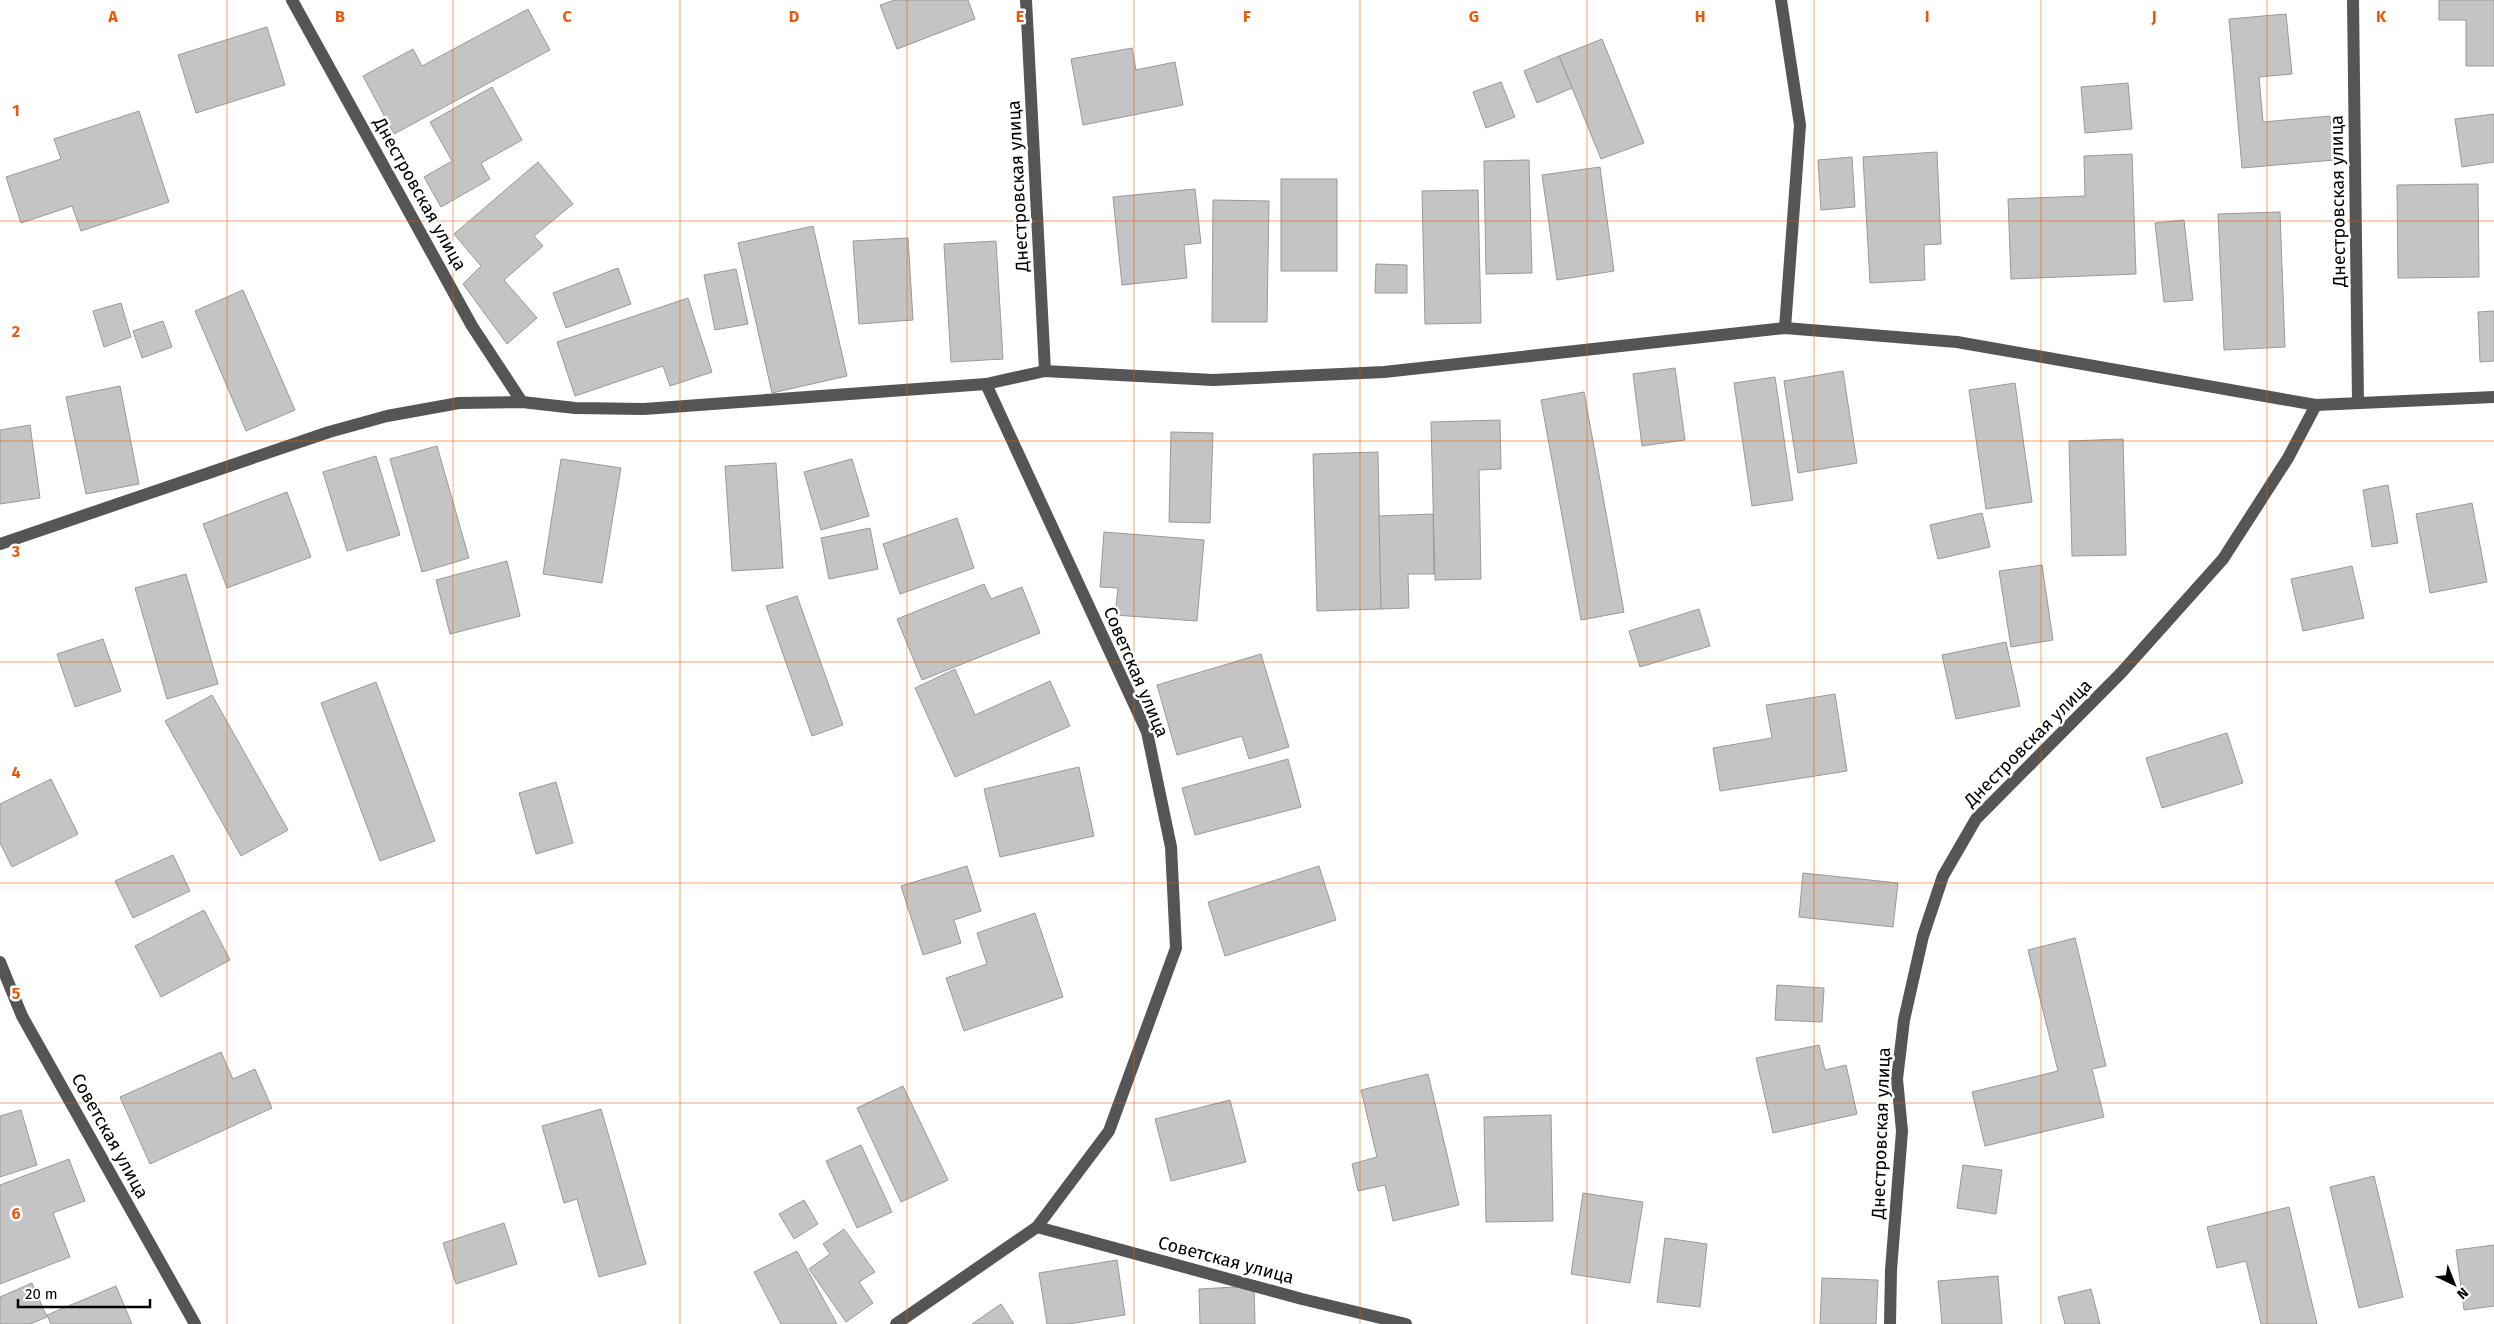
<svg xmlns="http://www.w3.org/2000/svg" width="2494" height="1324" viewBox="0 0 2494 1324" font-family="'Fira Sans',sans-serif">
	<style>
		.building { fill: #c4c4c4; stroke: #999 }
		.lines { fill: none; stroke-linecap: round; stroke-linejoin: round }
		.minor { stroke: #555; stroke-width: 12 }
		.grid { fill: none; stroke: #e8590c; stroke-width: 1; stroke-opacity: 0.55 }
		.labels { text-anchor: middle; stroke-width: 5; stroke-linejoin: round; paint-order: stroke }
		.street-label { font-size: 18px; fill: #000; stroke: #fff }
		.grid-label { font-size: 16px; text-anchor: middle; font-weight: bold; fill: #e8590c; stroke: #fff; stroke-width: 5; stroke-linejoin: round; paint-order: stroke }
	</style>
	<rect width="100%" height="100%" fill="#fff"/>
	<g class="building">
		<polygon points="895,0 968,0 975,19 897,49 880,5"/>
		<polygon points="2439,0 2494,0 2494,66 2466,66 2466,20 2439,20"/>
		<polygon points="528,9 550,50 394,134 363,76 413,49 422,66"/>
		<polygon points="2286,14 2292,74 2259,77 2263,122 2330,116 2334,160 2242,168 2229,19"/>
		<polygon points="267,27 285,85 196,113 178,55"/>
		<polygon points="1602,39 1644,143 1601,159 1559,56"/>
		<polygon points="1132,48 1136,70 1175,62 1183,105 1083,125 1071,59"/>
		<polygon points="1559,56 1572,88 1537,103 1524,71"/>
		<polygon points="1501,82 1515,117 1486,128 1473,92"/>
		<polygon points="2128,83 2132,129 2085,133 2081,87"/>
		<polygon points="492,87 522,140 481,163 490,179 441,207 424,177 452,161 430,122"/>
		<polygon points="139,111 169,202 81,231 72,206 21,223 6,177 61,159 54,139"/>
		<polygon points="2494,114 2494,162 2462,167 2455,119"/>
		<polygon points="1937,152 1941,244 1924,245 1925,280 1870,283 1863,157"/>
		<polygon points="2132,154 2136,274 2011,279 2008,199 2085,196 2084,156"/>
		<polygon points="1852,157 1855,207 1821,210 1818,160"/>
		<polygon points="1529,160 1532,273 1486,274 1484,161"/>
		<polygon points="538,162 573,204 534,236 543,246 504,280 537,318 507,344 463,284 481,266 454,234"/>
		<polygon points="1600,167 1614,271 1557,280 1542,175"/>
		<rect x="1281" y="179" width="56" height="92"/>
		<polygon points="2478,184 2479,277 2398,278 2397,185"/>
		<polygon points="1195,189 1201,243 1184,245 1187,278 1122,285 1113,197"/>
		<polygon points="1478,190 1481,323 1425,324 1422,191"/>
		<polygon points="1213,200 1269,201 1267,322 1212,322"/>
		<polygon points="2280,212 2285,347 2224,350 2218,214"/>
		<polygon points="2184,220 2193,300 2164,302 2155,223"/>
		<polygon points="813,226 847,376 772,393 738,243"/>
		<polygon points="908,238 913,320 859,324 853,241"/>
		<polygon points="996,241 1003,359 951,362 944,244"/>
		<polygon points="1376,264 1407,265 1407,293 1375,293"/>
		<polygon points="618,268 631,304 566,328 553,293"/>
		<polygon points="736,269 748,324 715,330 704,275"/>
		<polygon points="243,290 295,410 246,431 195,311"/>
		<polygon points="688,298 712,372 670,386 663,366 575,396 557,342"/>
		<polygon points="121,303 131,337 104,347 93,311"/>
		<polygon points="2494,311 2494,361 2480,362 2478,312"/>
		<polygon points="163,321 172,347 142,358 133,331"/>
		<polygon points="1675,368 1685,440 1642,446 1633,374"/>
		<polygon points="1843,371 1857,463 1798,473 1784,381"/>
		<polygon points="1775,377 1793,500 1752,506 1734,383"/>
		<polygon points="2015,383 2032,502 1986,509 1969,390"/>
		<polygon points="120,386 139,484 86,494 66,397"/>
		<polygon points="1584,392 1624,612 1581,620 1541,400"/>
		<polygon points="1500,420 1501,469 1479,470 1481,579 1435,580 1431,422"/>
		<polygon points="30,425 40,498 0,504 0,430"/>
		<polygon points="1171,432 1213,433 1210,523 1169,522"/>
		<polygon points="2123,439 2126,555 2072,556 2069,441"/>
		<polygon points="437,446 469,558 422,572 390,459"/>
		<polygon points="1378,452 1381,609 1317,611 1313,454"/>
		<polygon points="376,456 400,535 347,551 323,472"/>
		<polygon points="561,459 621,468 602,583 543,574"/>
		<polygon points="852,459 869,516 821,530 804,472"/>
		<polygon points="776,463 783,568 732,571 725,466"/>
		<polygon points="2388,485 2398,543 2372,547 2363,490"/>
		<polygon points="287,492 311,557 227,588 203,524"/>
		<polygon points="2472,503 2487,582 2430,593 2416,514"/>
		<polygon points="1982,513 1990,547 1938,559 1930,525"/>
		<polygon points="1433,514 1434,574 1408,574 1409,608 1381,609 1379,516"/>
		<polygon points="957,518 974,568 900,594 883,544"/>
		<polygon points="870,528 878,569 829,579 821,538"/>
		<polygon points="1104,532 1204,540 1197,621 1115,615 1118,588 1100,587"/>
		<polygon points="507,561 520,616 450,634 436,580"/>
		<polygon points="2042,565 2053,640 2011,647 1999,571"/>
		<polygon points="2352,566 2364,618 2303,631 2291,579"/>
		<polygon points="186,574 218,684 167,699 135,588"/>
		<polygon points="984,584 991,599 1022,587 1040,633 922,680 897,619"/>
		<polygon points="797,596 843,725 812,736 766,606"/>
		<polygon points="1699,609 1710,646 1640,667 1629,631"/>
		<polygon points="103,639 121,691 75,707 57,654"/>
		<polygon points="2006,642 2020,706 1956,719 1942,655"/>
		<polygon points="1261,654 1289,747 1249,759 1242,736 1177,755 1157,685"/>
		<polygon points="955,669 975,715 1050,681 1070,726 955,777 915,688"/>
		<polygon points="376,682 435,841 380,861 321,703"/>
		<polygon points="1835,694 1847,771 1720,791 1713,748 1772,738 1766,705"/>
		<polygon points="212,695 288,830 241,856 165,721"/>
		<polygon points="2227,733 2243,783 2162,808 2146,758"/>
		<polygon points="1288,759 1301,807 1195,835 1182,788"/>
		<polygon points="1079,767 1094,836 1000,857 984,789"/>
		<polygon points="51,779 78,834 12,867 0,843 0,804"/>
		<polygon points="556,782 573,843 536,854 519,793"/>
		<polygon points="173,855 190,891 133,918 115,881"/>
		<polygon points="967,866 981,911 954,920 961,943 923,955 901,886"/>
		<polygon points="1319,866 1336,920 1225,956 1208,902"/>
		<polygon points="1803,873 1898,883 1893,927 1799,917"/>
		<polygon points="204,910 230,960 161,997 135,946"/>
		<polygon points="1035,913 1063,997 964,1031 946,978 987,964 977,933"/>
		<polygon points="2075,938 2106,1066 2092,1069 2104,1117 1985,1146 1972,1092 2058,1071 2028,950"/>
		<polygon points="1777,985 1824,988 1822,1022 1775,1020"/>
		<polygon points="1819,1045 1825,1070 1846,1065 1857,1114 1773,1133 1756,1058"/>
		<polygon points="221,1052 233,1079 255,1069 272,1108 150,1164 120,1097"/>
		<polygon points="1428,1074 1459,1205 1393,1221 1385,1185 1358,1191 1352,1164 1377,1157 1361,1090"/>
		<polygon points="903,1086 948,1180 901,1202 857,1108"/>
		<polygon points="1230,1100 1246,1162 1171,1181 1155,1119"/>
		<polygon points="601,1109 646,1264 599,1277 577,1199 564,1203 542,1126"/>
		<polygon points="21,1110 37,1165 0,1177 0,1116"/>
		<polygon points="1551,1115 1553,1221 1486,1222 1484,1117"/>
		<polygon points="861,1145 892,1212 857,1228 826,1161"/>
		<polygon points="69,1159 85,1201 53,1213 70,1257 0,1284 0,1185"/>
		<polygon points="1963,1165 2002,1170 1996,1214 1957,1208"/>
		<polygon points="2374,1176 2403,1297 2359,1308 2330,1187"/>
		<polygon points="1583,1193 1643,1202 1630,1283 1571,1274"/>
		<polygon points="804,1200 818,1224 794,1239 779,1214"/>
		<polygon points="2289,1207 2317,1324 2261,1324 2246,1261 2217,1268 2207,1227"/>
		<polygon points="504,1223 517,1264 456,1284 443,1243"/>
		<polygon points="844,1229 875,1272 859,1282 873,1303 846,1322 809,1269 830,1254 823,1244"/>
		<polygon points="1665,1238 1707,1244 1700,1307 1657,1302"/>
		<polygon points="2494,1245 2494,1306 2464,1310 2456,1250"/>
		<polygon points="797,1251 837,1324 781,1324 754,1272"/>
		<polygon points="1117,1260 1125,1315 1068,1324 1047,1324 1039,1273"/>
		<polygon points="1998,1276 2002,1324 1942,1324 1938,1281"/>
		<polygon points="1822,1278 1878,1280 1876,1324 1820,1324"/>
		<polygon points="32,1283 47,1317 30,1324 0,1324 0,1297"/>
		<polygon points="116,1286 132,1324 51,1324 47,1315"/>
		<polygon points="1254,1286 1255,1324 1200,1324 1199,1289"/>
		<polygon points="2091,1289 2100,1324 2065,1324 2058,1297"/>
		<polygon points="1001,1304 1014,1324 972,1324"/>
	</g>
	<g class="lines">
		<g class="minor">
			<polyline points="292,0 472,326 522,402"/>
			<polyline points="1026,0 1045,371"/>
			<polyline points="1781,0 1800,125 1785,328"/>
			<polyline points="2353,0 2358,402"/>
			<polyline points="0,544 329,432 387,416 459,403 522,402 575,408 644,409 986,384 1045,371 1213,380 1384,372 1785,328 1957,342 2316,405 2494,397"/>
			<polyline points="0,962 22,1016 195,1324"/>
			<polyline points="1037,1227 1302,1299 1406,1324"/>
			<polyline points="896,1324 1037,1227 1109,1131 1176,948 1171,847 1147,732 986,384"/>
			<polyline points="1890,1324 1891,1270 1902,1131 1897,1079 1904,1020 1923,936 1943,876 1976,819 2121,673 2223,559 2288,458 2316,405"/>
		</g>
	</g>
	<path class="grid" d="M227,0V1324M453,0V1324M680,0V1324M907,0V1324M1134,0V1324M1360,0V1324M1587,0V1324M1814,0V1324M2041,0V1324M2267,0V1324M0,221H2494M0,441H2494M0,662H2494M0,883H2494M0,1103H2494"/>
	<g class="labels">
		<g class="street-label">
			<text transform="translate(1018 186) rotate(-93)" y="6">Днестровская улица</text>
			<text transform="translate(420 194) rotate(61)" y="6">Днестровская улица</text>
			<text transform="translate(2338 201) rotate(-91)" y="6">Днестровская улица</text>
			<text transform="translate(1136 672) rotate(67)" y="6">Советская улица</text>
			<text transform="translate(2028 743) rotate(-45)" y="6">Днестровская улица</text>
			<text transform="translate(1881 1133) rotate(-88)" y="6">Днестровская улица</text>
			<text transform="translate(110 1136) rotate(61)" y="6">Советская улица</text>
			<text transform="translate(1226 1260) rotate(15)" y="6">Советская улица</text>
		</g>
	</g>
	<g class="grid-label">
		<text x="113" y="22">A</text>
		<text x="340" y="22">B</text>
		<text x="567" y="22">C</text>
		<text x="794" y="22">D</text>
		<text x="1020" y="22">E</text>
		<text x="1247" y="22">F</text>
		<text x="1474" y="22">G</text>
		<text x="1700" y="22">H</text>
		<text x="1927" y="22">I</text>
		<text x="2154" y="22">J</text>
		<text x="2381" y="22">K</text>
		<text x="16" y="116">1</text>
		<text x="16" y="337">2</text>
		<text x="16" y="557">3</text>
		<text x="16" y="778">4</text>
		<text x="16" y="999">5</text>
		<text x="16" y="1219">6</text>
	</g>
	<g transform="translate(2454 1284) rotate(137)" stroke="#ffffff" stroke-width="4" paint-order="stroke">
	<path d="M0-4L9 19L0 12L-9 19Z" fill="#000000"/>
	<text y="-8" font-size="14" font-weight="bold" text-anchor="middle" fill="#000000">N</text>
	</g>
	<path d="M18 1299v8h132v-8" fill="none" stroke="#000000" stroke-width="2.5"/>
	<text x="25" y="1299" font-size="15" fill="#000000" stroke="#ffffff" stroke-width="4" paint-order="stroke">20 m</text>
</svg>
